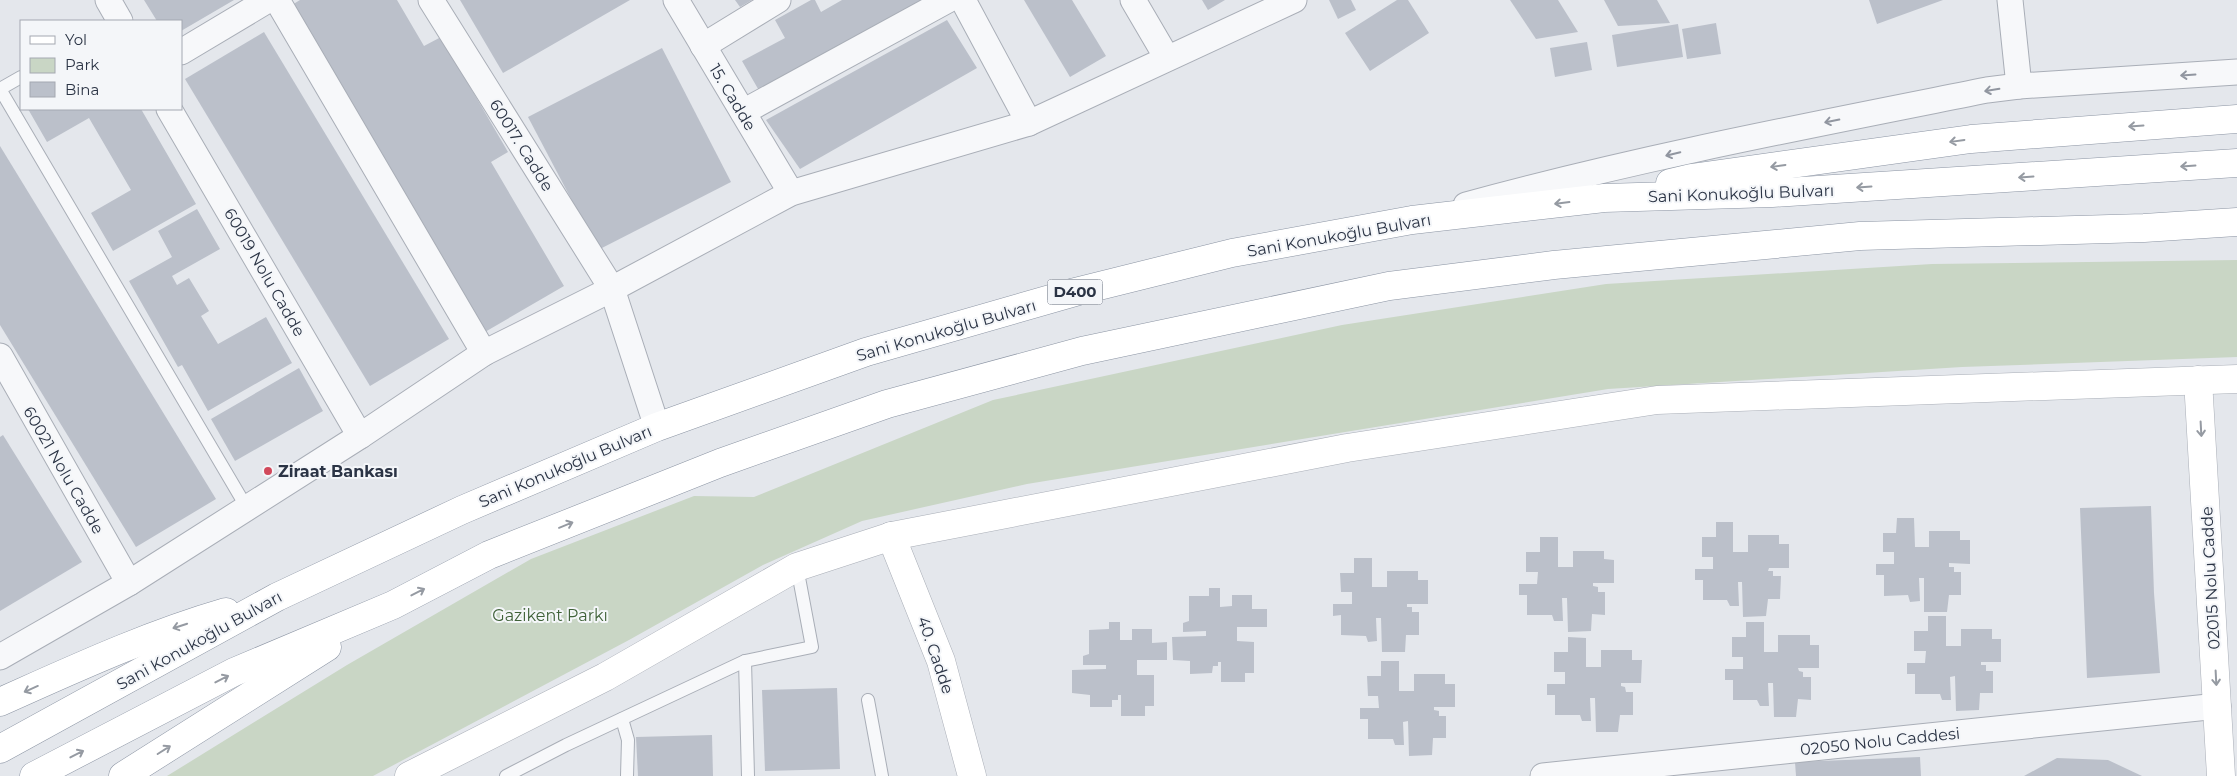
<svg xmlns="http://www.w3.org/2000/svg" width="2237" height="776" viewBox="0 0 2237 776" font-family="Montserrat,sans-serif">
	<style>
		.green { fill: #c9d6c5 }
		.building { fill: #bbc0ca }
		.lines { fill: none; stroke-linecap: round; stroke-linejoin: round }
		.lane-casing { stroke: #a9aeb7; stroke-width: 14 }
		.street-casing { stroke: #a9aeb7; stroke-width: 27 }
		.secondary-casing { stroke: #a9aeb7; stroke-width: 29 }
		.highway-casing { stroke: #8b94a3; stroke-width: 29 }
		.lane { stroke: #f7f8fa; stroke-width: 12 }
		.street { stroke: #f7f8fa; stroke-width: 25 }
		.secondary { stroke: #fff; stroke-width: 28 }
		.highway { stroke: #fff; stroke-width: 28 }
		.oneway { stroke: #9196a0 }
		.oneway2 { stroke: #959aa2 }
		.poi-dot { fill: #d1495b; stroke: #f4f6f9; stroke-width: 2 }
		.labels { text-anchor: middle; stroke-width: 4; stroke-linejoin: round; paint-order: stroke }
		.shield { fill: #f4f6f9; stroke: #676e7b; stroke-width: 1 }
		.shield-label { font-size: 15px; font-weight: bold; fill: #2b3445 }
		.street-label { font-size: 16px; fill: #2b3445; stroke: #f4f6f9 }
		.poi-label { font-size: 16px; font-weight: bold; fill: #2b3445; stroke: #f4f6f9; text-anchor: start }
		.park-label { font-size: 16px; fill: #3f6138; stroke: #f4f6f9 }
	</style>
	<rect width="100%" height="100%" fill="#e4e7ec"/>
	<polygon class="green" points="2237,260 2237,357 1962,367 1608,389 1027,484 862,521 763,565 629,640 373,776 167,776 347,665 531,559 694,496 754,497 993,400 1342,325 1606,284 1932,264"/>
	<g class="building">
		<polygon points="144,0 234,0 181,31 181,21 157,21"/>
		<polygon points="300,0 397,0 424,46 441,37 508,152 491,162 564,286 478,336 287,8"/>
		<polygon points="460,0 630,0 503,73"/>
		<polygon points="735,0 752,0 740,7"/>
		<polygon points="811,0 815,0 821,12 842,0 922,0 761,94 742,61 785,38 775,20"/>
		<polygon points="1024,0 1072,0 1106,56 1070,77"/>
		<polygon points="1202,0 1225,0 1208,10"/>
		<polygon points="1329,0 1351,0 1356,10 1338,19"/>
		<polygon points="1397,0 1408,0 1429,33 1370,71 1345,33"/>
		<polygon points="1510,0 1558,0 1578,32 1536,39"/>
		<polygon points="1604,0 1657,0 1670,23 1618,26"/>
		<polygon points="1869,0 1943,0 1877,24"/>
		<polygon points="947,20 977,68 800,169 766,120"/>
		<polygon points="1716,23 1721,54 1687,59 1682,29"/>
		<polygon points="1678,24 1683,57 1617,67 1612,35"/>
		<polygon points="264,32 449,339 370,386 185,79"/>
		<polygon points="1587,42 1592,70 1555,77 1550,48"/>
		<polygon points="662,48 731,182 598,250 528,117"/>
		<polygon points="28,109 141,109 196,204 113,251 91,213 131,190 89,118 47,142"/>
		<polygon points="0,146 216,499 136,547 0,325"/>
		<polygon points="197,209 220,249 172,276 177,285 189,278 209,311 201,316 218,344 266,317 292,363 208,411 182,365 178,367 129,281 172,257 158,231"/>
		<polygon points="299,368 323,411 235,461 211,419"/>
		<polygon points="3,435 82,562 0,611 0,437"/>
		<polygon points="2151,506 2154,593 2160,673 2087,678 2080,508"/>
		<polygon points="1897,518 1914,518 1915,547 1929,547 1929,531 1960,531 1960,540 1970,540 1970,564 1949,563 1949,567 1954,567 1954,572 1961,572 1961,595 1949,595 1947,612 1924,612 1924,578 1919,578 1920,601 1910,602 1908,595 1884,596 1884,575 1876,575 1876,564 1894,564 1894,552 1883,552 1883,533 1896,533"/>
		<polygon points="1716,522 1733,522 1733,552 1748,552 1748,535 1779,535 1779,544 1789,544 1789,568 1769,568 1768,571 1773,571 1773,576 1781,576 1780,599 1768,599 1766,616 1743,617 1742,582 1738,582 1739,606 1730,606 1727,600 1703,600 1703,580 1695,580 1695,569 1713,569 1713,557 1702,557 1702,537 1716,537"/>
		<polygon points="1540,537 1558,537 1558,567 1573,567 1573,551 1604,551 1604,559 1614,560 1614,583 1593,583 1593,586 1598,587 1598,592 1605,592 1605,615 1592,614 1591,631 1568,632 1567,598 1562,598 1563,621 1554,621 1552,615 1527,615 1527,595 1519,595 1519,584 1537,584 1538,572 1526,572 1526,552 1540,552"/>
		<polygon points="1354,558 1372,558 1372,587 1387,587 1387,571 1418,571 1418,580 1428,580 1428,604 1407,604 1407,607 1412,607 1412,612 1419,612 1419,635 1406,635 1405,652 1382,652 1381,618 1376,618 1377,641 1368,642 1366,636 1341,635 1341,615 1333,616 1333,604 1352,604 1352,592 1341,592 1340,573 1354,573"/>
		<polygon points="1209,588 1220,588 1220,607 1232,606 1232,595 1252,595 1252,609 1267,609 1267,627 1237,627 1237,641 1254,642 1254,673 1245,673 1245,682 1221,682 1221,662 1218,662 1218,666 1213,666 1212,673 1190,674 1190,661 1173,660 1172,637 1206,636 1206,631 1183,632 1183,623 1189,621 1189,596 1209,596"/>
		<polygon points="1928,616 1946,616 1946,646 1961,646 1961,629 1992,629 1992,639 2001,639 2001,662 1981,662 1981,665 1986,665 1986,671 1993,671 1993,693 1980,693 1979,710 1956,711 1955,676 1950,677 1951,700 1942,700 1940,694 1915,694 1915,674 1907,674 1907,663 1925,663 1926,651 1914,651 1914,631 1928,631"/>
		<polygon points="1109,622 1120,622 1120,640 1132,640 1132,629 1152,629 1152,643 1167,642 1167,660 1137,660 1137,675 1154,675 1154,706 1145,706 1145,716 1121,716 1121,695 1118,695 1118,700 1112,700 1112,707 1090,707 1090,695 1072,693 1072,670 1106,669 1106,665 1083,665 1083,656 1089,654 1089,630 1109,629"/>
		<polygon points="1746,622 1764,622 1764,652 1778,652 1778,635 1810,635 1810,645 1819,645 1819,668 1798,668 1799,671 1803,672 1803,677 1811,677 1811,700 1798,699 1796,717 1774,717 1773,683 1768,683 1769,706 1760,706 1757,700 1733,700 1733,680 1725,680 1725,669 1743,669 1743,657 1732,657 1732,637 1746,637"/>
		<polygon points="1568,637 1586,638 1586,667 1601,667 1601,650 1632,650 1632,660 1642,660 1641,683 1621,683 1621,686 1625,687 1626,692 1633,692 1633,715 1620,715 1618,732 1596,732 1595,698 1590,698 1591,721 1582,721 1580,715 1555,715 1555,695 1547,695 1547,684 1565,684 1565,672 1554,672 1554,652 1568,652"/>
		<polygon points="1381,661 1399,661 1399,691 1414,691 1414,674 1445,674 1445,684 1455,684 1455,707 1434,707 1434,710 1439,711 1439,716 1446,716 1446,738 1433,738 1432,755 1409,756 1408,721 1403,722 1404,745 1395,745 1393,739 1368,739 1368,719 1360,719 1360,708 1379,708 1378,696 1368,696 1367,676 1381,676"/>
		<polygon points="837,688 840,769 765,771 762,690"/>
		<polygon points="712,735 713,776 638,776 636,737"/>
		<polygon points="1920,757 1921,776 1796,776 1795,762"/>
		<polygon points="2057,758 2108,760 2142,776 2024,776"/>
	</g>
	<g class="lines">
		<g class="lane-casing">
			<g id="lane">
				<polyline points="21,77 0,89 247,508"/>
				<polyline points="745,661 748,776"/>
				<polyline points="868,700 882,776"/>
				<polyline points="622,719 628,740 627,776"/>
				<polyline points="506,776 566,745 745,661 812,647 797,567"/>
			</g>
		</g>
		<g class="street-casing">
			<g id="street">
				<polyline points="108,0 120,21"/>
				<polyline points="277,0 484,353"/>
				<polyline points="431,0 612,289 657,427"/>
				<polyline points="676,0 791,193"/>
				<polyline points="963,0 1029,123"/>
				<polyline points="1133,0 1167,58"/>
				<polyline points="2010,0 2019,86"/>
				<polyline points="703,46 778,0"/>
				<polyline points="181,52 268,0"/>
				<polyline points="169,109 360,436"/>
				<polyline points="743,112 948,0"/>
				<path d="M1466,205C1637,158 1812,125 1987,90L2019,86L2237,72"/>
				<polyline points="0,356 129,583"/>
				<polyline points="0,657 129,583 360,436 484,353 612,289 791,193 1029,123 1294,0"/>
				<polyline points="1543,776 2218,706"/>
			</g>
		</g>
		<g class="secondary-casing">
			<g id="secondary">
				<polyline points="2198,380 2221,776"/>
				<polyline points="891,536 941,661 972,776"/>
				<polyline points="409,776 605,677 797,567 892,536 1347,448 1657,400 2237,379"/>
			</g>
		</g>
		<g class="highway-casing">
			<g id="highway">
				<polyline points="1670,183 1691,178 1971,139 2237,119"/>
				<path d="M0,702C74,669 147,635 226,612"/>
				<polyline points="0,749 277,597 462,510 657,427 866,352 1075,292 1232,253 1412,220 1604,198 1772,193 2237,163"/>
				<polyline points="34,776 234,672 393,605 489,555 720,463 887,404 1082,351 1389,286 1554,265 1860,236 2144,228 2237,222"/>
				<polyline points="123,776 327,647"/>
			</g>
		</g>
		<use href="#lane" class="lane"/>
		<use href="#street" class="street"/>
		<use href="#secondary" class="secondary"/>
		<use href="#highway" class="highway"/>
	</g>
	<defs><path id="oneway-shaft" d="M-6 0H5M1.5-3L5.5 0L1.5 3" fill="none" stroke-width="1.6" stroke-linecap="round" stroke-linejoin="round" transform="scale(1.25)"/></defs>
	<g class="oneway">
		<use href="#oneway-shaft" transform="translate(2188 75) rotate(176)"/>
		<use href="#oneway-shaft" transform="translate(1992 90) rotate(171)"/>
		<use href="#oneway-shaft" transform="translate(1832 121) rotate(169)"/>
		<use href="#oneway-shaft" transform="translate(1673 154) rotate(167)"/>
	</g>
	<g class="oneway2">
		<use href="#oneway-shaft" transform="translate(2136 126) rotate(176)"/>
		<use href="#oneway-shaft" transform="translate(1957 141) rotate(172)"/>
		<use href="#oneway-shaft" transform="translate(1778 166) rotate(172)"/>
		<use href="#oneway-shaft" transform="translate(2188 166) rotate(176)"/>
		<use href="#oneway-shaft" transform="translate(2026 177) rotate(176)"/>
		<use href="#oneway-shaft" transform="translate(1864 187) rotate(176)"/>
		<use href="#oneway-shaft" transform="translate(1562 203) rotate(173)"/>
		<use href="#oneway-shaft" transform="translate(2201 429) rotate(87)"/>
		<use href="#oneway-shaft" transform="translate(566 525) rotate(-22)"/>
		<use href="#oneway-shaft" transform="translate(418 592) rotate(-27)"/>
		<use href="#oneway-shaft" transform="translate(180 626) rotate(162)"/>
		<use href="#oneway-shaft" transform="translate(2216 678) rotate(87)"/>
		<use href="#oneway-shaft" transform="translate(222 679) rotate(-27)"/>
		<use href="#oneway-shaft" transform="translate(31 689) rotate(156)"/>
		<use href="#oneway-shaft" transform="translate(164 750) rotate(-32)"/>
		<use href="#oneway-shaft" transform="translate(77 754) rotate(-27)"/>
	</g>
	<circle class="poi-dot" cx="268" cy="471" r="5"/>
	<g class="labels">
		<rect class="shield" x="1047.5" y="279.5" width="55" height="25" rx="4"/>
		<g class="shield-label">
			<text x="1075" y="297">D400</text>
		</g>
		<g class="street-label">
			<text transform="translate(733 97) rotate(59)" y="6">15. Cadde</text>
			<text transform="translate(522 145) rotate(58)" y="6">60017. Cadde</text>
			<text transform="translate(1741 193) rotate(-2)" y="6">Sani Konukoğlu Bulvarı</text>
			<text transform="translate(1339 235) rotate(-10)" y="6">Sani Konukoğlu Bulvarı</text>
			<text transform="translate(265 272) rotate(60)" y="6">60019 Nolu Cadde</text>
			<text transform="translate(946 330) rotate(-16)" y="6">Sani Konukoğlu Bulvarı</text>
			<text transform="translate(565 466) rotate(-23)" y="6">Sani Konukoğlu Bulvarı</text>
			<text transform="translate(64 470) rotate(60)" y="6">60021 Nolu Cadde</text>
			<text transform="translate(2210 578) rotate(-93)" y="6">02015 Nolu Cadde</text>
			<text transform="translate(199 640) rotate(-29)" y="6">Sani Konukoğlu Bulvarı</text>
			<text transform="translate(936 655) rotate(71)" y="6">40. Cadde</text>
			<text transform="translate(1880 741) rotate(-6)" y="6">02050 Nolu Caddesi</text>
		</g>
		<g class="poi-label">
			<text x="278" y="477">Ziraat Bankası</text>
		</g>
		<g class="park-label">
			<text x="550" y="621">Gazikent Parkı</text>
		</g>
	</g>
	<rect x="20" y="20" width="162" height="90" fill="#f4f6f9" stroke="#a4a8b1"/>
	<rect x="30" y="36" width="25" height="8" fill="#ffffff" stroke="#a4a8b1"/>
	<text x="65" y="45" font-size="15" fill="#2b3445">Yol</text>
	<rect x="30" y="58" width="25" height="15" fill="#c9d6c5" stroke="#a4a8b1"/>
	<text x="65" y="70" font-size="15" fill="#2b3445">Park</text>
	<rect x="30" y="82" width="25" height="15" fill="#bbc0ca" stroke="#a4a8b1"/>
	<text x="65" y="95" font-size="15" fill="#2b3445">Bina</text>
</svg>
